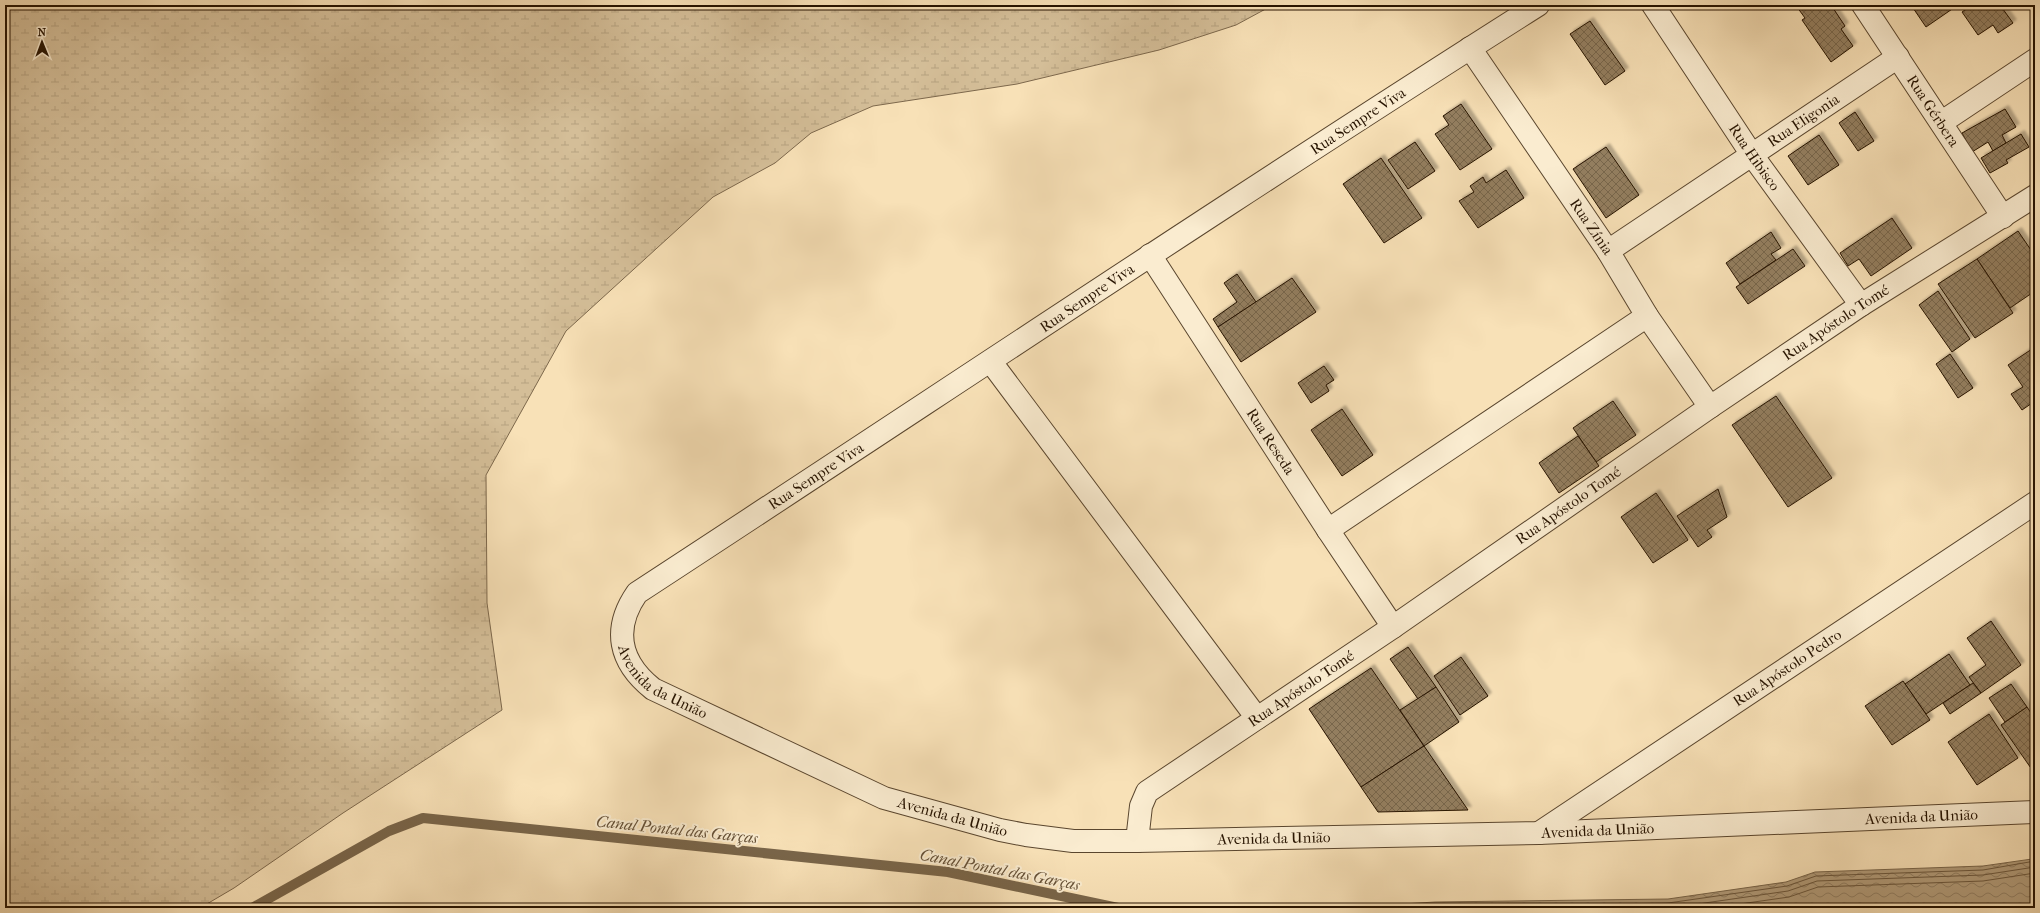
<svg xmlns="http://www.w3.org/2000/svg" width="2040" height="913" viewBox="0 0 2040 913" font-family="'IM FELL French Canon',serif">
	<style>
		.wetland { fill: url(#wetland-marsh); stroke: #7d684c }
		.water { fill: url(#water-waves); stroke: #796549 }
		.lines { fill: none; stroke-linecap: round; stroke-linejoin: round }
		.shore { stroke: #6c573c; stroke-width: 1 }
		.stream { stroke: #796549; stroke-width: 10 }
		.building { fill: url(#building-cross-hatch); stroke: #261300; filter: url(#shadow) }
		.minor-casing { stroke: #5a462e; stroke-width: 24 }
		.minor { stroke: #faecd0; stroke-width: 22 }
		.labels { text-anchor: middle; stroke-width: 4; stroke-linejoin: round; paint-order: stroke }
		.street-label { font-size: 15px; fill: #261300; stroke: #faecd0 }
		.water-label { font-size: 16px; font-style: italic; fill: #655036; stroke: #faecd0 }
	</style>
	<defs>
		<pattern id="wetland-marsh" width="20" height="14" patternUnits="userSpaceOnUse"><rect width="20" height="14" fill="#d4be98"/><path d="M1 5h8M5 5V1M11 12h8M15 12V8" fill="none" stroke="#b6a281"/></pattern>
		<pattern id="water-waves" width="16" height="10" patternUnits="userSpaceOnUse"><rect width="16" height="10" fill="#b19b79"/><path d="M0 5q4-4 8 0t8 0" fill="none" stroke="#907d61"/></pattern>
		<pattern id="building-cross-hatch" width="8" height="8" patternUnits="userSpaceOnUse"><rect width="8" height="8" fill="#937e5f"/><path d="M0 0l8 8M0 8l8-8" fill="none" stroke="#78664c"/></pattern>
		<filter id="shadow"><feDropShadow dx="3.5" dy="-3.5" stdDeviation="1" flood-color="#0004"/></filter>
	</defs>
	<rect width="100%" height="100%" fill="#f8e1b7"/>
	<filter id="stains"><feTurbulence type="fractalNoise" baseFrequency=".005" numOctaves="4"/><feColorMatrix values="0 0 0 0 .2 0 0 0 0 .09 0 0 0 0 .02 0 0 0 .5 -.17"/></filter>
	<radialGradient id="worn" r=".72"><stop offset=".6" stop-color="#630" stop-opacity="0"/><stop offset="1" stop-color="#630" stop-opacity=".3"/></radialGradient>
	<polygon class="wetland" points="5,5 1273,5 1236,25 1159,50 1017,84 873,106 811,133 775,163 713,197 566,331 486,475 487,603 502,710 343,813 234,888 200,908 5,908"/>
	<polygon class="water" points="2035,856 2035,908 1339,908 1435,902 1668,899 1786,882 1815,872 1983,866 2032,859"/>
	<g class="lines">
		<g class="shore">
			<polyline points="1405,908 1668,903 1787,886 1816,876 1983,870 2035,861"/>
			<polyline points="1670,908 1788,891 1817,881 1983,875 2035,867"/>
			<polyline points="1712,908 1789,897 1818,887 1983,881 2035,873"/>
		</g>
		<polyline class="stream" points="252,908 389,831 423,818 948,872 1118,908"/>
	</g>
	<g class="building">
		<polygon points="1801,5 1831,5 1845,26 1841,29 1853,46 1831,62 1802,20 1805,18 1797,7"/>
		<polygon points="1911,5 1958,5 1926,27"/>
		<polygon points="1972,5 2000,5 2013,23 1998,33 1993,25 1978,35 1962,12"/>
		<polygon points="1590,21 1625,71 1605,85 1570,34"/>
		<polygon points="1461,104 1492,149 1460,170 1435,134 1449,125 1443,116"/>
		<polygon points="2005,109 2016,127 2002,135 2006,143 1993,151 1988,142 1972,152 1962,133"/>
		<polygon points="1855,112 1874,141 1858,151 1839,123"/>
		<polygon points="2021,134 2029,147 2006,160 2008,163 1990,173 1981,158"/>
		<polygon points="1819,135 1839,165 1808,185 1788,156"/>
		<polygon points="1415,142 1435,171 1408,189 1388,160"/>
		<polygon points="1606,147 1639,195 1606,218 1573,169"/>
		<polygon points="1381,158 1422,218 1384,243 1343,184"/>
		<polygon points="1506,170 1524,198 1478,228 1459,201 1474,192 1470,186 1483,177 1486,183"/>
		<polygon points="1892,218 1912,248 1871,276 1859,259 1848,266 1840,253"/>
		<polygon points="2018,231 2035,256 2035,291 2010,308 1977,259"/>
		<polygon points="1771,232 1781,248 1771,254 1776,260 1740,284 1726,263"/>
		<polygon points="1793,249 1805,266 1748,304 1736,287"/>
		<polygon points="1977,259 2013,313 1975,338 1938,284"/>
		<polygon points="1237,274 1256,302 1218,327 1213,319 1237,302 1224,283"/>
		<polygon points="1292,278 1316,312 1241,362 1218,327"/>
		<polygon points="1938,291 1970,339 1952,352 1919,305"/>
		<polygon points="2035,347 2035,401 2022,410 2011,394 2023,387 2008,365"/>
		<polygon points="1950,354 1973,388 1958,398 1936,364"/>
		<polygon points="1324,366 1334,380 1326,385 1329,391 1311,403 1298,383"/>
		<polygon points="1776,396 1832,478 1788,507 1732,425"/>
		<polygon points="1613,401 1636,435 1596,462 1573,428"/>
		<polygon points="1342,409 1373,455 1342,476 1311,430"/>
		<polygon points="1578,436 1599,466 1559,493 1539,463"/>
		<polygon points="1718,489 1727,517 1707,530 1712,537 1698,547 1677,516"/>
		<polygon points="1656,493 1688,540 1653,563 1621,517"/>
		<polygon points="1991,621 2021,665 1981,693 1969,677 1986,665 1967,638"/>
		<polygon points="1408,647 1436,687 1418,699 1390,659"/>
		<polygon points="1949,654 1970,685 1926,714 1905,684"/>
		<polygon points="1461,657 1488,696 1460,715 1434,676"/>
		<polygon points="1371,668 1424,746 1361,787 1309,709"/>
		<polygon points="1903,681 1930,720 1892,745 1865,706"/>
		<polygon points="1973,683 1981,693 1950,714 1943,703"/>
		<polygon points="2011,684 2027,707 2005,722 1989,698"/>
		<polygon points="1436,687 1459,722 1424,746 1400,710"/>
		<polygon points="2027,707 2035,719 2035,774 2001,725"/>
		<polygon points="1989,714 2018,758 1977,785 1948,742"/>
		<polygon points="1424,746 1468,810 1378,812 1361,787"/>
	</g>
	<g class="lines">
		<g class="minor-casing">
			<g id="minor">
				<path id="s1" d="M1538,5C1235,197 937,397 637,593C612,629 619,662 653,689L884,798L1000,830L1026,835L1073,841H1137L1539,833L2035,812"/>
				<path id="s2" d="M1653,5L1752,155L1861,305"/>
				<path id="s3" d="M1863,5L2003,217"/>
				<path id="s4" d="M1470,48L1608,251L1647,316L1710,407"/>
				<polyline points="1942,122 2035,60"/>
				<path id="s5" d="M1608,251L1898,57"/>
				<path id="s6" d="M1150,255L1328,530L1393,627"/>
				<polyline points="991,362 1257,718"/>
				<polyline points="1328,530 1647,316"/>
				<path id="s7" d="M1539,833L2035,503"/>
				<path id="s8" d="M1137,841L1141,806L1147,792L1393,627L1710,407L1861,305L2035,196"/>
			</g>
		</g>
		<use href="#minor" class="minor"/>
	</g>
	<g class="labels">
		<g class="street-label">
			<text dy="5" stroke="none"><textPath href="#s3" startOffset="127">Rua Gérbera</textPath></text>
			<text transform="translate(1358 121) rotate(-33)" y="5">Rua Sempre Viva</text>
			<text dy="5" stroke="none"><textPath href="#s5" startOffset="235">Rua Eligonia</textPath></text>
			<text dy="5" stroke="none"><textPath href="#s2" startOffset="183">Rua Hibisco</textPath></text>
			<text dy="5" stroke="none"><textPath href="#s4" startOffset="216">Rua Zínia</textPath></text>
			<text transform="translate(1087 298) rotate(-34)" y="5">Rua Sempre Viva</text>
			<text dy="5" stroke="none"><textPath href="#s8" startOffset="884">Rua Apóstolo Tomé</textPath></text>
			<text dy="5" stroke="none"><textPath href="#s6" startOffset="222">Rua Reseda</textPath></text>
			<text transform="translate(816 476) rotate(-33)" y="5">Rua Sempre Viva</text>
			<text dy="5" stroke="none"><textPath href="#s8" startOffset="560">Rua Apóstolo Tomé</textPath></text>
			<text dy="5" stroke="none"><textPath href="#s7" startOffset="298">Rua Apóstolo Pedro</textPath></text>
			<text dy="5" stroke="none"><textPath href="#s1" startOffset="1188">Avenida da União</textPath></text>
			<text dy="5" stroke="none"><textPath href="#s8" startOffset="236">Rua Apóstolo Tomé</textPath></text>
			<text dy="5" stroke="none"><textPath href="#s1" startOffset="1512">Avenida da União</textPath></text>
			<text dy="5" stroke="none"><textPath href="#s1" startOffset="2484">Avenida da União</textPath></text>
			<text dy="5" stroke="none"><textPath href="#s1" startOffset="2160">Avenida da União</textPath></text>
			<text dy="5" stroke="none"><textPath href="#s1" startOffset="1836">Avenida da União</textPath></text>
		</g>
		<g class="water-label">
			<text transform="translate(677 829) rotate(6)" y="6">Canal Pontal das Garças</text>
			<text transform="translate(1000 869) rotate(11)" y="6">Canal Pontal das Garças</text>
		</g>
	</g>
	<rect width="2040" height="913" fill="none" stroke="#f8e1b7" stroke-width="20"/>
	<rect x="6" y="6" width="2028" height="901" fill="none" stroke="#261300" stroke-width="2"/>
	<rect x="10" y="10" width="2020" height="893" fill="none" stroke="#261300"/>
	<g transform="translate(42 42) rotate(359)" stroke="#faecd0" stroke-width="3" paint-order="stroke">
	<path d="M0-3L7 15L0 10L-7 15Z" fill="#261300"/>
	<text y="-6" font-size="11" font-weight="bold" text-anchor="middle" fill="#261300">N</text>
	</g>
	<rect width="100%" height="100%" filter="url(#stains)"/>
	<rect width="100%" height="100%" fill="url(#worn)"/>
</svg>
